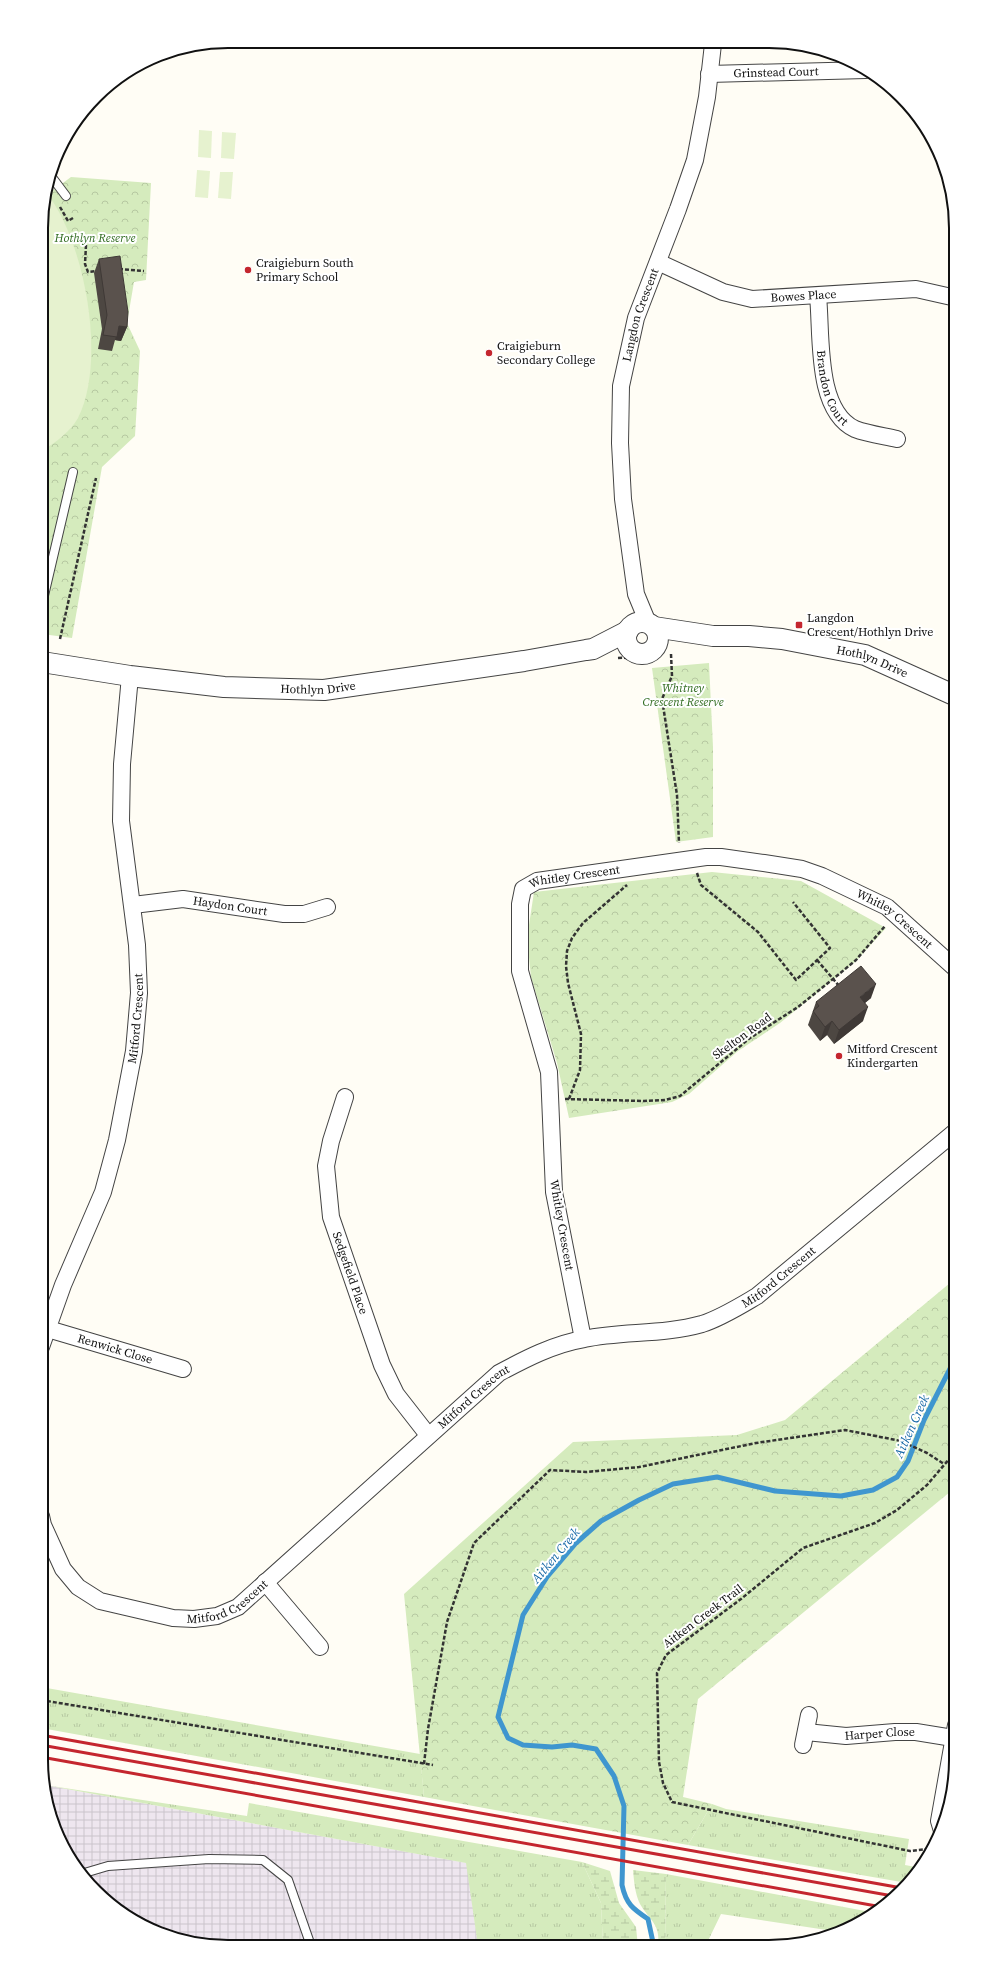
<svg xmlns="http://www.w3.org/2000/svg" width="997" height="1988" viewBox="0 0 997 1988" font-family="'Source Serif 4',serif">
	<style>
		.industrial { fill: url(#industrial-grid) }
		.grass { fill: url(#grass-tufts) }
		.wetland { fill: url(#wetland-marsh) }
		.park { fill: url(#park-crowns) }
		.pitch { fill: #e6f2cf }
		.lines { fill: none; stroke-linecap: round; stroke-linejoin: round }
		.stream { stroke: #3f96cf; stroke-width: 5 }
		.service-casing { stroke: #444; stroke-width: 10 }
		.minor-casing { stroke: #444; stroke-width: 18 }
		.tertiary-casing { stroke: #444; stroke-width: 22 }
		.path { stroke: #333; stroke-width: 2.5; stroke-dasharray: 4 2; stroke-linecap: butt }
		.service { stroke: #fff; stroke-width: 8 }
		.minor { stroke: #fff; stroke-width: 16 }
		.tertiary { stroke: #fff; stroke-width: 20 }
		.rail { stroke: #c4262e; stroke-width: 3 }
		.wall { fill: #4d4742 }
		.shaded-wall { fill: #3f3936 }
		.building { fill: #5a524d; stroke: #3f3936 }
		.poi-dot { fill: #c4262e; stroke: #fff; stroke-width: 1.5 }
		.labels { text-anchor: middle; stroke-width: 4; stroke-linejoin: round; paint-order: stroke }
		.street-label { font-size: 12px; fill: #111; stroke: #fff }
		.park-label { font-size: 12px; font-style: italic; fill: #2f6b1f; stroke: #fff }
		.poi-label { font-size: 12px; fill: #111; stroke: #fff; text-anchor: start }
		.water-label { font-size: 13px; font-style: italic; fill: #1768a6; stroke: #fff }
		.rim { fill: none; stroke: #111; stroke-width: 2 }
	</style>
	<defs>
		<pattern id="industrial-grid" width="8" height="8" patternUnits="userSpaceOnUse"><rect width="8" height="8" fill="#eee6ef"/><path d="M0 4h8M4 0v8" fill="none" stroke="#cbc4cc"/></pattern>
		<pattern id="grass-tufts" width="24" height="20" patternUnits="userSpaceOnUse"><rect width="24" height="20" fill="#d5ebbd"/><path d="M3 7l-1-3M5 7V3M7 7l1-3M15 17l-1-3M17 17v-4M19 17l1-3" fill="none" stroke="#b6c8a1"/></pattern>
		<pattern id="wetland-marsh" width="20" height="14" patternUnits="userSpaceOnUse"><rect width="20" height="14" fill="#d5ebbd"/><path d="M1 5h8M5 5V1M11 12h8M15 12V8" fill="none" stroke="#b6c8a1"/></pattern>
		<pattern id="park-crowns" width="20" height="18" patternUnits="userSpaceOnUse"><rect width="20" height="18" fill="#d5ebbd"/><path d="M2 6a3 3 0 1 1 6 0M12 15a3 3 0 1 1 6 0" fill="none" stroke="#b6c8a1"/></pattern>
	</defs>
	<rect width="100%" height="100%" fill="#fffdf5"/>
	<polygon class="industrial" points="45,1785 467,1863 478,1946 204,1945 146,1928 105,1901 72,1864 51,1820"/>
	<g class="grass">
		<polygon points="41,1687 420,1754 424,1797 41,1728"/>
		<polygon points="45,1785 247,1816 249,1803 582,1862 601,1903 603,1947 478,1946 466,1863"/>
		<polygon points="712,1804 726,1809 909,1839 905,1865 921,1868 907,1883 688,1845"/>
		<polygon points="666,1874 876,1913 840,1932 721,1914 705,1947 665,1947"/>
	</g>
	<g class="wetland">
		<polygon points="582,1862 610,1871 619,1903 636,1927 638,1947 603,1947 601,1903"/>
		<path d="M633,1870L666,1874L665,1947H658C661,1924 650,1921 640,1904C635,1894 634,1881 633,1870Z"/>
	</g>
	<g class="park">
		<polygon points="71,177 151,183 146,280 134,282 127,323 140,351 135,436 102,467 72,638 42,634 43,204 46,192 48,194"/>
		<polygon points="709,663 713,747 713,837 676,842 652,668"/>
		<polygon points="712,872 801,881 886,928 856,961 780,1023 738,1051 689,1094 672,1102 569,1118 557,1063 531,977 527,938 534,892"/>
		<polygon points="956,1278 956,1487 698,1699 683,1797 712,1804 688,1845 424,1797 404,1594 573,1442 737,1435 785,1420"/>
	</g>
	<g class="pitch">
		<polygon points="199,130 212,131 211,158 198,157"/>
		<polygon points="222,132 236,133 234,159 221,158"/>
		<polygon points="197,170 210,171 208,198 195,197"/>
		<polygon points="220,172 233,172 231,199 218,198"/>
		<path d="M46,192C85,241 107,361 78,418C71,431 55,443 42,451L43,204Z"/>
	</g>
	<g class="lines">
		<path class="stream" d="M654,1947L648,1919C633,1909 626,1904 622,1885L624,1806L614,1776L596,1749L572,1745L552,1747L523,1745L508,1738L498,1717L523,1615L547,1577L576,1543L601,1521L639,1500L673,1484L717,1477L775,1491L841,1496L873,1490L897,1477L908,1461L924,1420L956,1357"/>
		<g class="service-casing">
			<g id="service">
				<polyline points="51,176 66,196"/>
				<polyline points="42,604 73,472"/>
				<polyline points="81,1874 108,1866 209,1859 263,1860 288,1880 311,1946"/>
			</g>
		</g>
		<g class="minor-casing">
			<g id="minor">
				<path id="s1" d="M709,74L866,70"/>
				<path id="s2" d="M658,262L723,292L752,299L916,289L956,298"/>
				<path id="s3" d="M818,296C822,335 815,410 855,429C868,434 884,436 897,439"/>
				<path id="s4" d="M648,623L636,594L623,499L620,443L621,386L636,318L678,209L695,160L707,97L713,44"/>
				<path id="s5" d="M133,905L183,899L284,914H304L327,907"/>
				<path id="s6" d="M345,1097L331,1141L326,1166L331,1217L382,1365L396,1394L428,1435"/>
				<path id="s7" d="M48,1329L183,1369"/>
				<path id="s8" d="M583,1339L554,1192L549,1072L520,971V904L523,889L537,881L706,857H721L764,863L802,869L822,876L887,907L956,969"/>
				<path id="s9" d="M41,1347L63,1285L103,1192L117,1140L134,1051L139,993L137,945L121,821L122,764L130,676"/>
				<path id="s10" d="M41,1516L43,1525L63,1569L78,1587L100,1601L173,1618L194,1619L217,1616L238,1607L499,1373C525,1359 554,1344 584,1339C623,1331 663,1335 702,1324C721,1318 740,1306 757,1296L956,1131"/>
				<polyline points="265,1582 320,1647"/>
				<path id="s11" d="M806,1732L846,1736L895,1732H916L953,1738"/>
				<polyline points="803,1745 809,1715"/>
				<polyline points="942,1831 939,1821 956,1725"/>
			</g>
		</g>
		<g class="tertiary-casing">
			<g id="tertiary">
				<circle cx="642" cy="638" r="16"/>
				<path id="s12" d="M654,627L713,636H749L782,639L865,655L956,696"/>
				<path id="s13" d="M42,662L130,676L224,687L324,690L524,661L586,650L593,649L628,631"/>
			</g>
		</g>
		<g class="path">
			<polyline points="60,207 68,221 73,218"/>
			<polyline points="86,245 85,264 88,272 98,271"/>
			<polyline points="119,269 144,271"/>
			<polyline points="60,639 96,478"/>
			<polyline points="671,654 672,676 662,699 677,795 679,843"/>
			<path d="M618,658C639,656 649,671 664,646"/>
			<polyline points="697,873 701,885 758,932 796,980 830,948 793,902"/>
			<polyline points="817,960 840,987"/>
			<polyline points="565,1099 644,1101 665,1100 680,1096 750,1038 798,1007 833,979 856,960 885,926"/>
			<polyline points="569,1099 580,1070 581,1034 568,983 566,966 567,951 572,938 583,923 627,885"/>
			<polyline points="41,1700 433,1765"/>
			<polyline points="424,1764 428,1729 447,1622 474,1543 550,1470 586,1472 639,1467 756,1443 845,1430 901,1441 927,1453 944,1464"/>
			<polyline points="933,1844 927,1849 910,1851 672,1802 663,1783 659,1762 657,1673 666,1655 741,1599 803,1548 875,1523 897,1510 927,1485 956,1451"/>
		</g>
		<use href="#service" class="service"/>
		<use href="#minor" class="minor"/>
		<use href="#tertiary" class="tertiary"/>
		<g class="rail">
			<polyline points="41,1735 902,1888"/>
			<polyline points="41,1745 893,1896"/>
			<polyline points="41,1757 882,1907"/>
		</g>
	</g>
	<g class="wall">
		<polygon points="99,259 127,327 121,341 115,340 112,351 98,349 102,329 94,273"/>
		<polygon points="871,998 865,1003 863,1021 834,1044 827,1035 820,1041 808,1025 816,1002"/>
	</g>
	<g class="shaded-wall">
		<polygon points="119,326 127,327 121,341 115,340"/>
		<polygon points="876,984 871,998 855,1011 860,997"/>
		<polygon points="868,1007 863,1021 834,1044 839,1030"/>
		<polygon points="832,1021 827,1035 820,1041 825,1027"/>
	</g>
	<g class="building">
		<polygon points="120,256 128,312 127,327 119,326 117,337 103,335 107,315 99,259"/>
		<polygon points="861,966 876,984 860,997 868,1007 839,1030 832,1021 825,1027 813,1011 819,1006 816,1002"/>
	</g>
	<g class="poi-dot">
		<circle cx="248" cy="270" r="4"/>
		<circle cx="489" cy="353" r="4"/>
		<rect x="795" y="621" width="8" height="8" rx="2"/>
		<circle cx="839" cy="1056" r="4"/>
	</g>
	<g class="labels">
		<g class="street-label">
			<text dy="4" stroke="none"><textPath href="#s1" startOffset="67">Grinstead Court</textPath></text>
			<text dy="4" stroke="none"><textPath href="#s2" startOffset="153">Bowes Place</textPath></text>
			<text dy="4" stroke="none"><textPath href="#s4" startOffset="314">Langdon Crescent</textPath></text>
			<text dy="4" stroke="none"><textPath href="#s3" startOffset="94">Brandon Court</textPath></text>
			<text dy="4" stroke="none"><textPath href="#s12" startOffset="222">Hothlyn Drive</textPath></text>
			<text dy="4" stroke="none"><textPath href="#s13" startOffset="278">Hothlyn Drive</textPath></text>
			<text dy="4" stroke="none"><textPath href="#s8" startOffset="511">Whitley Crescent</textPath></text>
			<text dy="4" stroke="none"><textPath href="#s5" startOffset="98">Haydon Court</textPath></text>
			<text dy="4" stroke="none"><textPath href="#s8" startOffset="847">Whitley Crescent</textPath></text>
			<text dy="4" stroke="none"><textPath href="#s9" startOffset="344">Mitford Crescent</textPath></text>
			<text transform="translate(742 1036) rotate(-36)" y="4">Skelton Road</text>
			<text transform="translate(562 1225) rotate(80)" y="4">Whitley Crescent</text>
			<text dy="4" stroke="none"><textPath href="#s6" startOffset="182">Sedgefield Place</textPath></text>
			<text dy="4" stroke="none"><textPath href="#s10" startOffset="901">Mitford Crescent</textPath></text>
			<text dy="4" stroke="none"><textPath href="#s7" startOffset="70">Renwick Close</textPath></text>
			<text dy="4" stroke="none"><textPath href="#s10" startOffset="565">Mitford Crescent</textPath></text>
			<text dy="4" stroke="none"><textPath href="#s10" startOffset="241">Mitford Crescent</textPath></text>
			<text transform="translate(703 1616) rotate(-37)" y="4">Aitken Creek Trail</text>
			<text dy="4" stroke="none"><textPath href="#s11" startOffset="74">Harper Close</textPath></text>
		</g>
		<g class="park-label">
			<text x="95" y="242">Hothlyn Reserve</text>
			<text x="683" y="692">Whitney<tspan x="683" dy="14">Crescent Reserve</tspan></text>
		</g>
		<g class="poi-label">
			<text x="256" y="267">Craigieburn South<tspan x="256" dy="14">Primary School</tspan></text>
			<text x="497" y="350">Craigieburn<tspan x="497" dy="14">Secondary College</tspan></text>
			<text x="807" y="622">Langdon<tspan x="807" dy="14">Crescent/Hothlyn Drive</tspan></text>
			<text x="847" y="1053">Mitford Crescent<tspan x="847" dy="14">Kindergarten</tspan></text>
		</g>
		<g class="water-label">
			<text transform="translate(911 1426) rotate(-66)" y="5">Aitken Creek</text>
			<text transform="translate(555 1555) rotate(-50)" y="5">Aitken Creek</text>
		</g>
	</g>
	<path d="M0 0H997V1988H0ZM228 48H769A180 180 0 0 1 949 228V1760A180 180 0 0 1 769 1940H228A180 180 0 0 1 48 1760V228A180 180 0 0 1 228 48Z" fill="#fff" fill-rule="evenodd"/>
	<path class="rim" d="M228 48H769A180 180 0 0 1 949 228V1760A180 180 0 0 1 769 1940H228A180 180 0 0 1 48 1760V228A180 180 0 0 1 228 48Z"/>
</svg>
